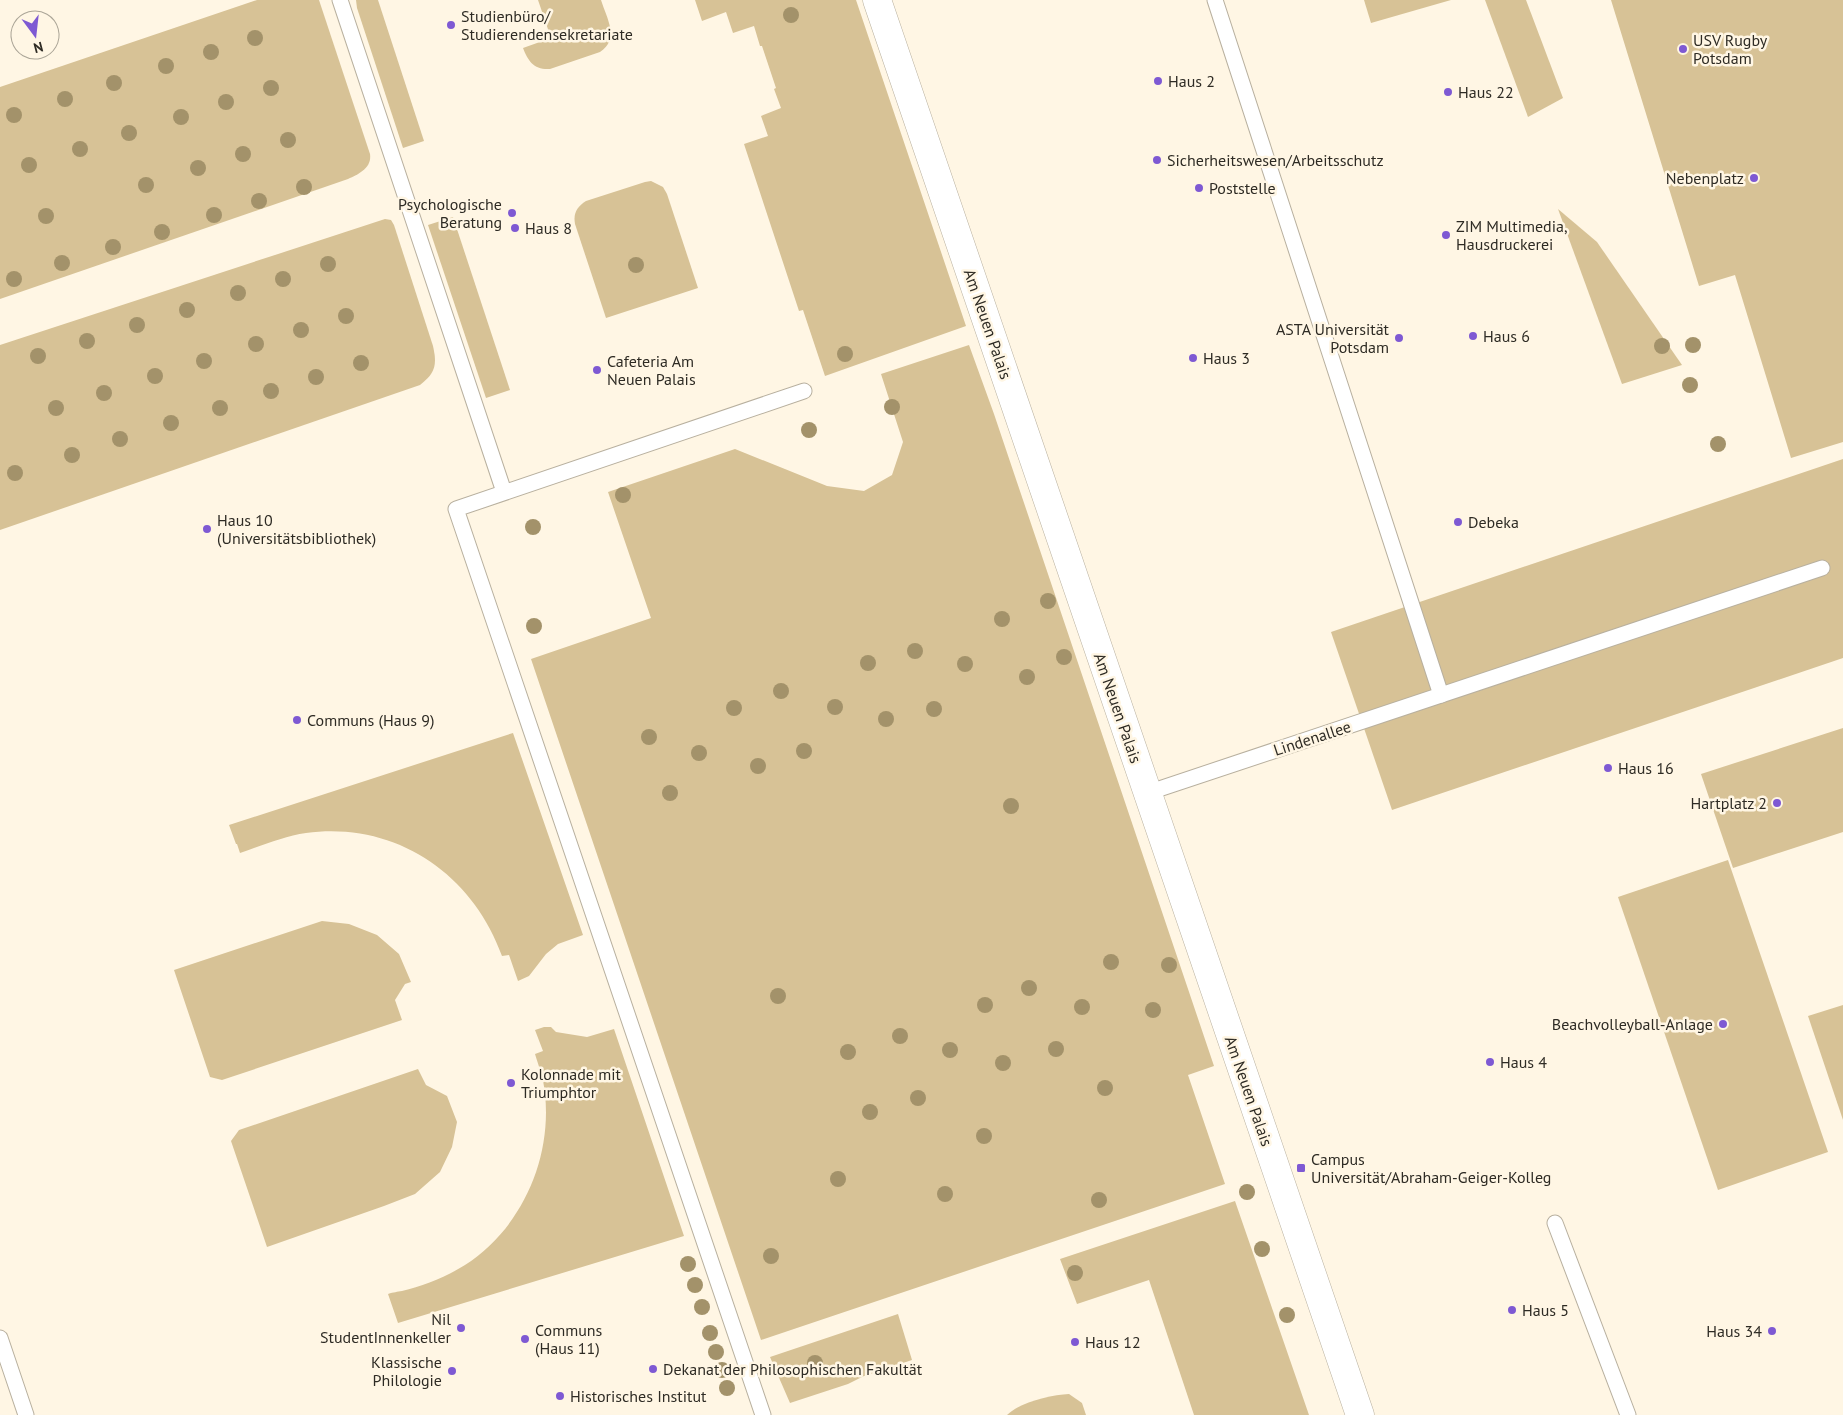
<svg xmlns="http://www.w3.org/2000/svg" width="1843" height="1415" viewBox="0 0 1843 1415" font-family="'PT Sans',sans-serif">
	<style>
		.green { fill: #d7c296 }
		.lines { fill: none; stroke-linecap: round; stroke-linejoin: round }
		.lane-casing { stroke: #b8b09f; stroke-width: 17 }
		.secondary-casing { stroke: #b8b09f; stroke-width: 29 }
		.lane { stroke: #fff; stroke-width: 15 }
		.secondary { stroke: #fff; stroke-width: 28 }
		.tree { fill: #a3926a }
		.poi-dot { fill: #7e59d3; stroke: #fff6e4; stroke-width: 2 }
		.labels { text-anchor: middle; stroke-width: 5; stroke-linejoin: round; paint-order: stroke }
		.poi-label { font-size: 16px; fill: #2e2b24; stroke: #fff6e4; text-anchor: start }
		.street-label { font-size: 16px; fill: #2e2b24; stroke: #fff6e4 }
	</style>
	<rect width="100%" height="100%" fill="#fff6e4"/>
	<g class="green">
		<path d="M257,0H319L370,154C372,168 359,174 348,179L0,299V87Z"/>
		<polygon points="356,0 378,0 424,141 403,148 357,8"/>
		<path d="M538,0H601C607,19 620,39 600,52L550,69C534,70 528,61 523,48L551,38Z"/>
		<polygon points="695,0 856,0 966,326 825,376 803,310 799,311 744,144 768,136 761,116 781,108 774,89 776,88 762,46 760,46 754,26 733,33 726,12 702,21"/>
		<polygon points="1364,0 1451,0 1371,23"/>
		<polygon points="1485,0 1526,0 1563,98 1528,117"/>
		<polygon points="1611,0 1843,0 1843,442 1791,458 1735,275 1699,286"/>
		<path d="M651,181L663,187L667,194L698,288L606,318L575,224C573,213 577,207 586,201L645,182Z"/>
		<polygon points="1558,209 1597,242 1682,365 1622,384"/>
		<polygon points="453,217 510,390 486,398 428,225"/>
		<path d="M385,219L391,220L394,225L433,346C437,364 436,373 420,385L0,530V345Z"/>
		<polygon points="969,345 994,414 1214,1066 1188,1075 1225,1184 761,1340 531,659 651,618 608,492 735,449 827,486 864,491 892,475 903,442 881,374"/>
		<polygon points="1843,459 1843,658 1392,810 1331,632"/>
		<polygon points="1843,728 1843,832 1733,868 1701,774"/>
		<path d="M513,733L583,935L558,944L546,954L529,976L518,981L509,955L502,956C472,873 395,821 306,833C284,836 261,846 240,853L237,844H236L229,825Z"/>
		<polygon points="1728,860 1828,1152 1718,1190 1618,897"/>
		<polygon points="322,921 349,924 377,935 399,954 411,982 405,984 395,1000 402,1020 222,1080 210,1077 174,970"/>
		<polygon points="1843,1005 1843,1120 1808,1016"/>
		<path d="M544,1027H551L556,1032L587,1037L614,1029L684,1236L398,1323L388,1294C394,1292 397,1292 402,1291C423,1286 446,1277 465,1265C521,1229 552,1160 545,1094C544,1080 539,1067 535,1054L543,1051L535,1030Z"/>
		<polygon points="418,1069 426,1085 447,1096 457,1122 452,1147 440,1172 415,1194 384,1206 267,1247 231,1141 239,1130"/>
		<polygon points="1235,1201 1309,1415 1194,1415 1149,1280 1077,1304 1060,1259"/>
		<polygon points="898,1314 912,1360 864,1376 848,1384 790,1403 770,1357"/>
		<path d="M1069,1394L1082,1403L1086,1415H1007C1020,1402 1051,1395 1069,1394Z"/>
	</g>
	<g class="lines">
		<g class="lane-casing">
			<g id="lane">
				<polyline points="340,0 504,492"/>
				<polyline points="1215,0 1441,695"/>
				<polyline points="1147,793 1822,568"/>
				<polyline points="1555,1223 1628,1415"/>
				<polyline points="0,1338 26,1415"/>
				<polyline points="763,1415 456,509 804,391"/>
			</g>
		</g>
		<g class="secondary-casing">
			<polyline id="secondary" points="877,0 1360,1415"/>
		</g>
		<use href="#lane" class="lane"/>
		<use href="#secondary" class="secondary"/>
	</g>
	<g class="tree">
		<circle cx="791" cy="15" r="8"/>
		<circle cx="255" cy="38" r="8"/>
		<circle cx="211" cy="52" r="8"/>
		<circle cx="166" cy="66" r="8"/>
		<circle cx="114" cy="83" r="8"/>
		<circle cx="271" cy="88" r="8"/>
		<circle cx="65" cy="99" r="8"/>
		<circle cx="226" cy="102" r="8"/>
		<circle cx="14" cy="115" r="8"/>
		<circle cx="181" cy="117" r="8"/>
		<circle cx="129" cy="133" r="8"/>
		<circle cx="288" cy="140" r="8"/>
		<circle cx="80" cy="149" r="8"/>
		<circle cx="243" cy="154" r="8"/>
		<circle cx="29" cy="165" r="8"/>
		<circle cx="198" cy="168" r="8"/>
		<circle cx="146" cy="185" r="8"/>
		<circle cx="304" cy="187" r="8"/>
		<circle cx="259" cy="201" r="8"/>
		<circle cx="214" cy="215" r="8"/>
		<circle cx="46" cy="216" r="8"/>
		<circle cx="162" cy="232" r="8"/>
		<circle cx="113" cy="247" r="8"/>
		<circle cx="62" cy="263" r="8"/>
		<circle cx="328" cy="264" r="8"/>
		<circle cx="636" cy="265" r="8"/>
		<circle cx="14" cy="279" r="8"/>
		<circle cx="283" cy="279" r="8"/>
		<circle cx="238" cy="293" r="8"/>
		<circle cx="187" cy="310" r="8"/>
		<circle cx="346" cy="316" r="8"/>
		<circle cx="137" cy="325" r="8"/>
		<circle cx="301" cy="330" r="8"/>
		<circle cx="87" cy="341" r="8"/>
		<circle cx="256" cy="344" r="8"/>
		<circle cx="1693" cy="345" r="8"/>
		<circle cx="1662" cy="346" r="8"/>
		<circle cx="845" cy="354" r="8"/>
		<circle cx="38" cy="356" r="8"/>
		<circle cx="204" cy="361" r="8"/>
		<circle cx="361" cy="363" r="8"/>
		<circle cx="155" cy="376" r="8"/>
		<circle cx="316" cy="377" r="8"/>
		<circle cx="1690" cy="385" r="8"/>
		<circle cx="271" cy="391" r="8"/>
		<circle cx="104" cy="393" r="8"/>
		<circle cx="892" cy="407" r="8"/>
		<circle cx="56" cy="408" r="8"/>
		<circle cx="220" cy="408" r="8"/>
		<circle cx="171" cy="423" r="8"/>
		<circle cx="809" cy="430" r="8"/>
		<circle cx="120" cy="439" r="8"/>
		<circle cx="1718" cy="444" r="8"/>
		<circle cx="72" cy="455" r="8"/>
		<circle cx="15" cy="473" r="8"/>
		<circle cx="623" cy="495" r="8"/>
		<circle cx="533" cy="527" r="8"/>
		<circle cx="1048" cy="601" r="8"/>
		<circle cx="1002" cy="619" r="8"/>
		<circle cx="534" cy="626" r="8"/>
		<circle cx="915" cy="651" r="8"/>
		<circle cx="1064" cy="657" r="8"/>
		<circle cx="868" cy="663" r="8"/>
		<circle cx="965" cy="664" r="8"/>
		<circle cx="1027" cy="677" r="8"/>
		<circle cx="781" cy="691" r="8"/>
		<circle cx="835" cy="707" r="8"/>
		<circle cx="734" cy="708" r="8"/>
		<circle cx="934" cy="709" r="8"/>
		<circle cx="886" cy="719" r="8"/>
		<circle cx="649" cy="737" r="8"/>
		<circle cx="804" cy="751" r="8"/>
		<circle cx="699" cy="753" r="8"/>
		<circle cx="758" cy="766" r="8"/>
		<circle cx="670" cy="793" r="8"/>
		<circle cx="1011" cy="806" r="8"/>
		<circle cx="1111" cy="962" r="8"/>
		<circle cx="1169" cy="965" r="8"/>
		<circle cx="1029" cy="988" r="8"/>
		<circle cx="778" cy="996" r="8"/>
		<circle cx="985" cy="1005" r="8"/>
		<circle cx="1082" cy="1007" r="8"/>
		<circle cx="1153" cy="1010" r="8"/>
		<circle cx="900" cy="1036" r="8"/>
		<circle cx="1056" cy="1049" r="8"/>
		<circle cx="950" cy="1050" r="8"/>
		<circle cx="848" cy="1052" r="8"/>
		<circle cx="1003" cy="1063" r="8"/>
		<circle cx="1105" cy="1088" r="8"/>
		<circle cx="918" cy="1098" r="8"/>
		<circle cx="870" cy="1112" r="8"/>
		<circle cx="984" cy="1136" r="8"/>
		<circle cx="838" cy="1179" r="8"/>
		<circle cx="1247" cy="1192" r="8"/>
		<circle cx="945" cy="1194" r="8"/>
		<circle cx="1099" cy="1200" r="8"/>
		<circle cx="1262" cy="1249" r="8"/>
		<circle cx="771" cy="1256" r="8"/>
		<circle cx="688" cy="1264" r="8"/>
		<circle cx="1075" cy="1273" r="8"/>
		<circle cx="695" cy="1285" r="8"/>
		<circle cx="702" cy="1307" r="8"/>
		<circle cx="1287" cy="1315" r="8"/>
		<circle cx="710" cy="1333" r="8"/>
		<circle cx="716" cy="1352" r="8"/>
		<circle cx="815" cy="1363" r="8"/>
		<circle cx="722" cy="1370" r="8"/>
		<circle cx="727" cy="1388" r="8"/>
	</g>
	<g class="poi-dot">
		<circle cx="451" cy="25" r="5"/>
		<circle cx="1683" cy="49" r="5"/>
		<circle cx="1158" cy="81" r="5"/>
		<circle cx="1448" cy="92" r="5"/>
		<circle cx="1157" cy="160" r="5"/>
		<circle cx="1754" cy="178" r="5"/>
		<circle cx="1199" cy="188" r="5"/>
		<circle cx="512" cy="213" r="5"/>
		<circle cx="515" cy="228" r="5"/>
		<circle cx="1446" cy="235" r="5"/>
		<circle cx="1473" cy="336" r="5"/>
		<circle cx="1399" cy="338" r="5"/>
		<circle cx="1193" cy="358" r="5"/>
		<circle cx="597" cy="370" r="5"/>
		<circle cx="1458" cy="522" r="5"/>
		<circle cx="207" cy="529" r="5"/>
		<circle cx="297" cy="720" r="5"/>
		<circle cx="1608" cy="768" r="5"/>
		<circle cx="1777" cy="803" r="5"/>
		<circle cx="1723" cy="1024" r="5"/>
		<circle cx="1490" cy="1062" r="5"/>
		<circle cx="511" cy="1083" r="5"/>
		<rect x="1296" y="1163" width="10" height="10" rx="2.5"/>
		<circle cx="1512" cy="1310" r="5"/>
		<circle cx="461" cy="1328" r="5"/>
		<circle cx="1772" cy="1331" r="5"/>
		<circle cx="525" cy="1339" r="5"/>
		<circle cx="1075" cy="1342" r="5"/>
		<circle cx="653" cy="1369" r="5"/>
		<circle cx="452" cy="1371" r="5"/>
		<circle cx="560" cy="1396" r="5"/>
	</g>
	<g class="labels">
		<g class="poi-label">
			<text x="461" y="22">Studienbüro/<tspan x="461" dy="18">Studierendensekretariate</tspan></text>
			<text x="1693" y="46">USV Rugby<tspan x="1693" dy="18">Potsdam</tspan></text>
			<text x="1168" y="87">Haus 2</text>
			<text x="1458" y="98">Haus 22</text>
			<text x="1167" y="166">Sicherheitswesen/Arbeitsschutz</text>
			<text x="1744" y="184" text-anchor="end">Nebenplatz</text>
			<text x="1209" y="194">Poststelle</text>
			<text x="502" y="210" text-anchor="end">Psychologische<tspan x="502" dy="18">Beratung</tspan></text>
			<text x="1456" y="232">ZIM Multimedia,<tspan x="1456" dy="18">Hausdruckerei</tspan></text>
			<text x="525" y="234">Haus 8</text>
			<text x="1389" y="335" text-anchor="end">ASTA Universität<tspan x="1389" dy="18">Potsdam</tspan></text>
			<text x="1483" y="342">Haus 6</text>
			<text x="1203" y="364">Haus 3</text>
			<text x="607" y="367">Cafeteria Am<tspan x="607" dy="18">Neuen Palais</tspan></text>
			<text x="217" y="526">Haus 10<tspan x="217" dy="18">(Universitätsbibliothek)</tspan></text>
			<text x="1468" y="528">Debeka</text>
			<text x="307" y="726">Communs (Haus 9)</text>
			<text x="1618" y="774">Haus 16</text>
			<text x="1767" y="809" text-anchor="end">Hartplatz 2</text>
			<text x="1713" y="1030" text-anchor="end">Beachvolleyball-Anlage</text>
			<text x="1500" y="1068">Haus 4</text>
			<text x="521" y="1080">Kolonnade mit<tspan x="521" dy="18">Triumphtor</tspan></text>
			<text x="1311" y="1165">Campus<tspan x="1311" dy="18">Universität/Abraham-Geiger-Kolleg</tspan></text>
			<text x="1522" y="1316">Haus 5</text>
			<text x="451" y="1325" text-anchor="end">Nil<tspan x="451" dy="18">StudentInnenkeller</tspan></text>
			<text x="535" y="1336">Communs<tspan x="535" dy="18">(Haus 11)</tspan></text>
			<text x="1762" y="1337" text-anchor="end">Haus 34</text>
			<text x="1085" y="1348">Haus 12</text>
			<text x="442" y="1368" text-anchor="end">Klassische<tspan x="442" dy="18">Philologie</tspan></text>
			<text x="663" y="1375">Dekanat der Philosophischen Fakultät</text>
			<text x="570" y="1402">Historisches Institut</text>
		</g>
		<g class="street-label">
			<text transform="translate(988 324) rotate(71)" y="6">Am Neuen Palais</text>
			<text transform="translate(1118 708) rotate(71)" y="6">Am Neuen Palais</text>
			<text transform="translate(1312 738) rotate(-18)" y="6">Lindenallee</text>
			<text transform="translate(1249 1091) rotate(71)" y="6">Am Neuen Palais</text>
		</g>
	</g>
	<g transform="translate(35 35) rotate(165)"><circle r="24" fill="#fff6e4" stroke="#aba597"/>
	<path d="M0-4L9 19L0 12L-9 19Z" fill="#7e59d3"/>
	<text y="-8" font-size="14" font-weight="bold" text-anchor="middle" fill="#2e2b24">N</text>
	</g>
</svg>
